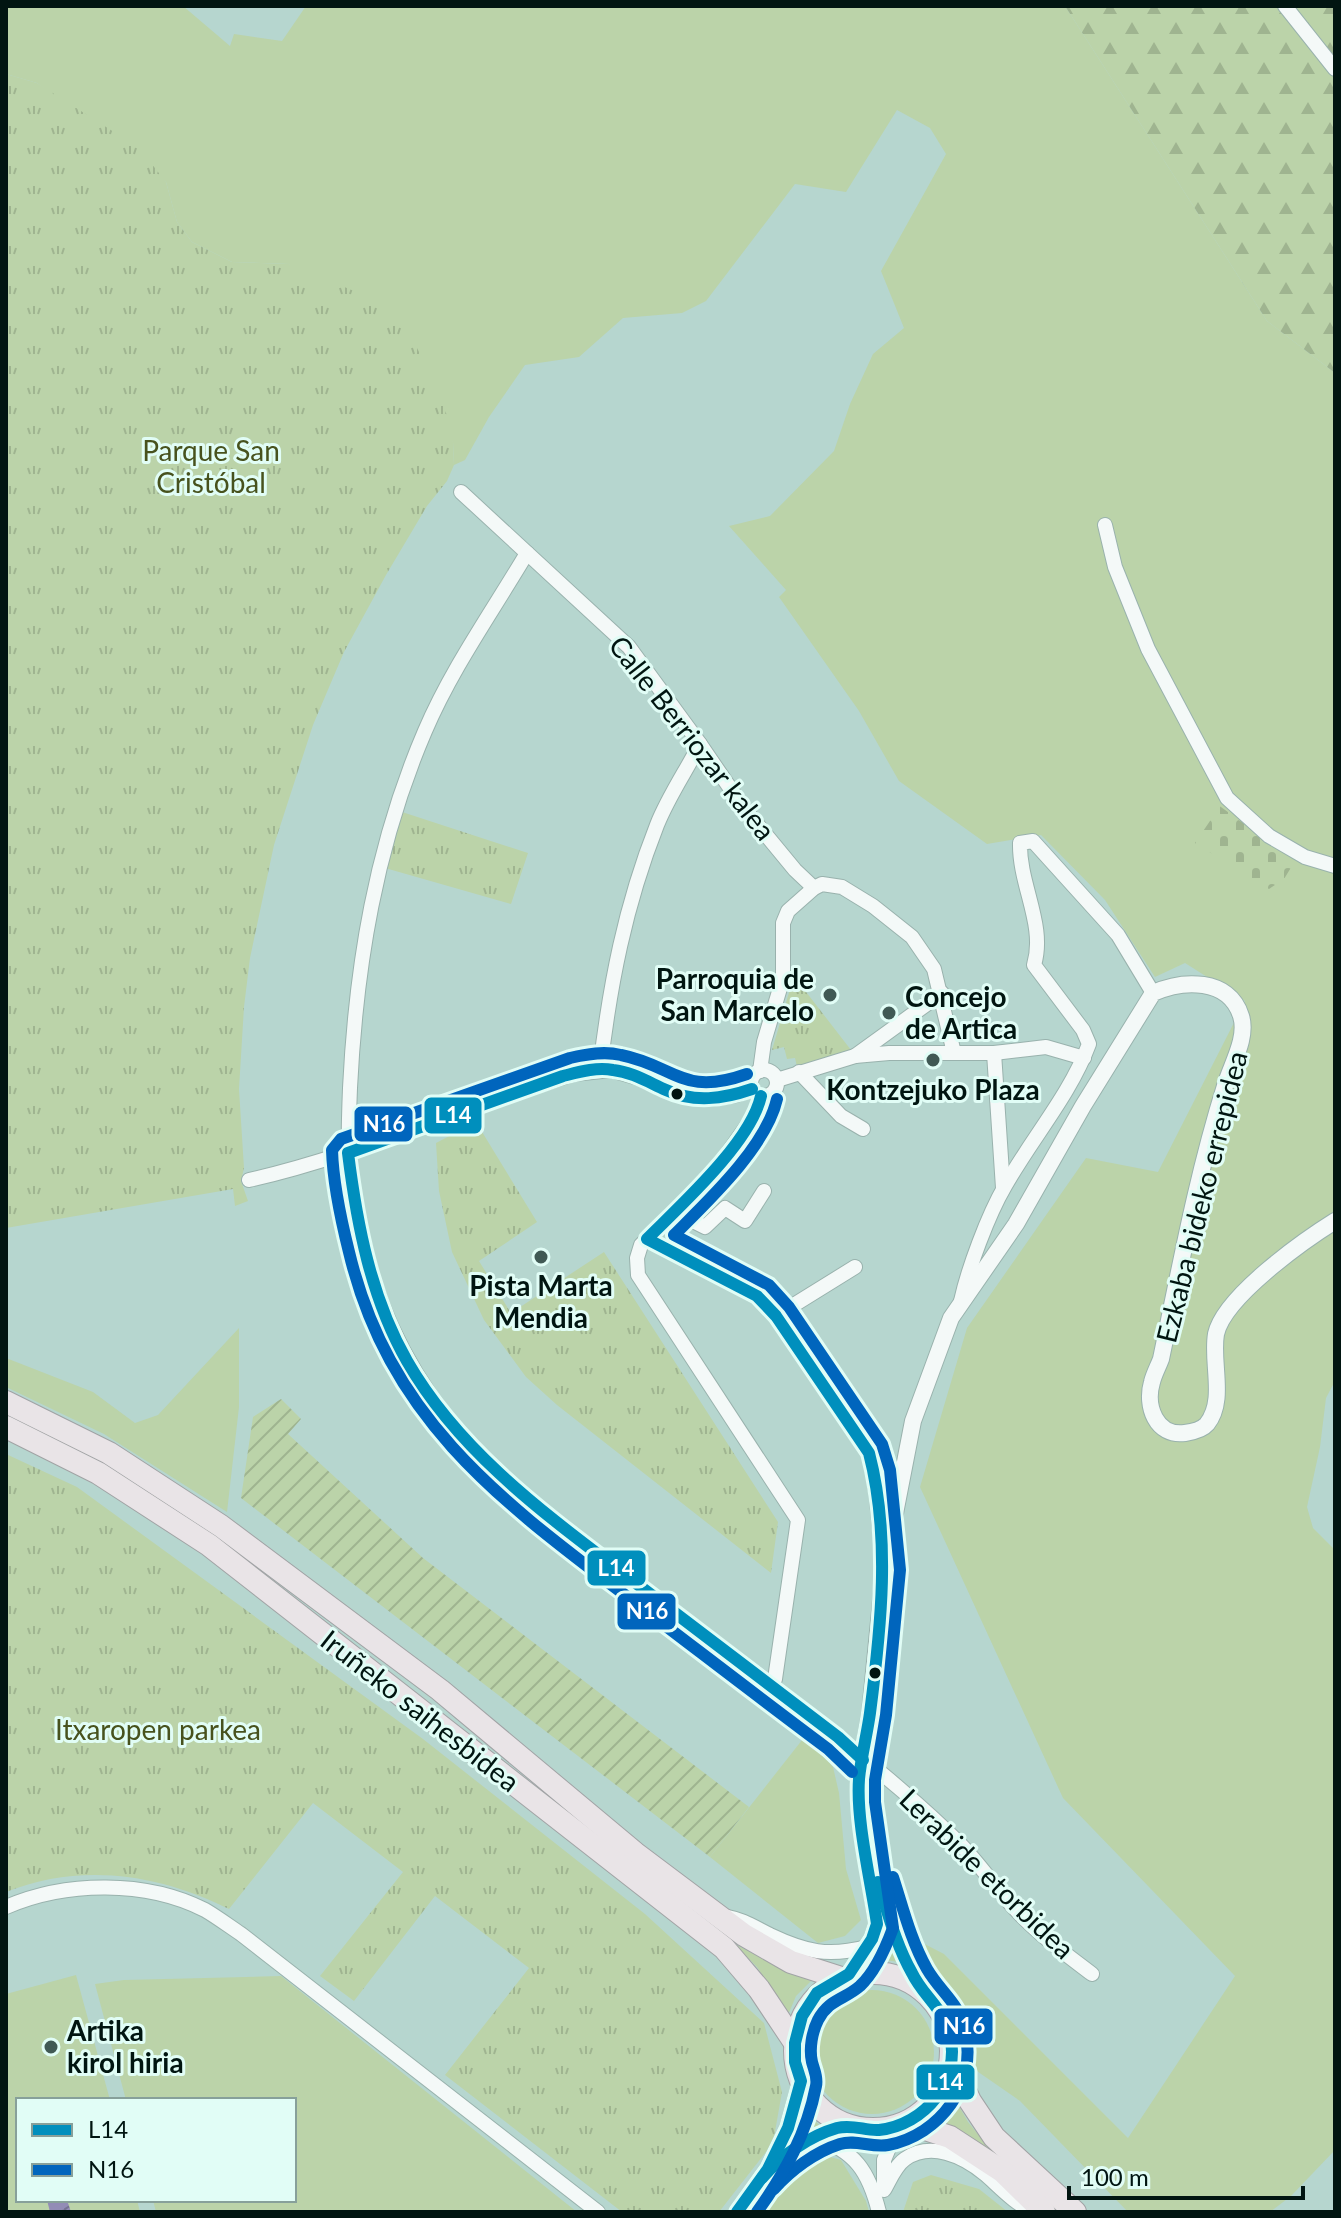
<svg xmlns="http://www.w3.org/2000/svg" width="1341" height="2218" viewBox="0 0 1341 2218" font-family="Lato,sans-serif">
	<style>
		.grass { fill: #bbd3a9 }
		.forest { fill: url(#forest-firs) }
		.cemetery { fill: url(#cemetery-stones) }
		.park { fill: url(#park-tufts) }
		.garden { fill: url(#garden-furrows) }
		.water { fill: url(#water-waves) }
		.lines { fill: none; stroke-linecap: round; stroke-linejoin: round }
		.minor-casing { stroke: #99b2ad; stroke-width: 16 }
		.tertiary-casing { stroke: #99b2ad; stroke-width: 18 }
		.trunk-casing { stroke: #a1a3a5; stroke-width: 24 }
		.minor { stroke: #f4f9f8; stroke-width: 14 }
		.tertiary { stroke: #f4f9f8; stroke-width: 16 }
		.trunk { stroke: #e9e4e7; stroke-width: 22 }
		.bus-1-casing { stroke: #e1fdf6; stroke-width: 18 }
		.bus-2-casing { stroke: #e1fdf6; stroke-width: 18 }
		.bus-1 { stroke: #008fbd; stroke-width: 12 }
		.bus-2 { stroke: #0065bd; stroke-width: 12 }
		.poi-dot { fill: #405954; stroke: #e1fdf6; stroke-width: 3 }
		.bus-dot { fill: #011511; stroke: #e1fdf6; stroke-width: 3 }
		.labels { text-anchor: middle; stroke-width: 6; stroke-linejoin: round; paint-order: stroke }
		.park-label { font-size: 28px; fill: #47521d; stroke: #e1fdf6 }
		.street-label { font-size: 28px; fill: #011511; stroke: #e1fdf6 }
		.poi-label { font-size: 28px; font-weight: bold; fill: #011511; stroke: #e1fdf6; text-anchor: start }
		.line-badge { stroke: #e1fdf6; stroke-width: 3 }
		.badge-label { font-size: 22px; text-anchor: middle; font-weight: bold; fill: #fff }
	</style>
	<defs>
		<pattern id="forest-firs" width="22" height="20" patternUnits="userSpaceOnUse" patternTransform="scale(2)"><rect width="22" height="20" fill="#bbd3a9"/><path d="M5 1l3.5 6h-7zM16 11l3.5 6h-7z" fill="#9fb490"/></pattern>
		<pattern id="cemetery-stones" width="16" height="16" patternUnits="userSpaceOnUse" patternTransform="scale(2)"><rect width="16" height="16" fill="#bbd3a9"/><path d="M2 7V4a2 2 0 0 1 4 0v3zM10 15v-3a2 2 0 0 1 4 0v3z" fill="#9fb490"/></pattern>
		<pattern id="park-tufts" width="24" height="20" patternUnits="userSpaceOnUse" patternTransform="scale(2)"><rect width="24" height="20" fill="#bbd3a9"/><path d="M3 7l-1-3M5 7V3M7 7l1-3M15 17l-1-3M17 17v-4M19 17l1-3" fill="none" stroke="#9fb490"/></pattern>
		<pattern id="garden-furrows" width="10" height="10" patternUnits="userSpaceOnUse" patternTransform="scale(2)"><rect width="10" height="10" fill="#bbd3a9"/><path d="M-1 1l2-2M0 10L10 0M9 11l2-2" fill="none" stroke="#9fb490"/></pattern>
		<pattern id="water-waves" width="16" height="10" patternUnits="userSpaceOnUse" patternTransform="scale(2)"><rect width="16" height="10" fill="#928cb6"/><path d="M0 5q4-4 8 0t8 0" fill="none" stroke="#757193"/></pattern>
	</defs>
	<rect width="100%" height="100%" fill="#b6d6cf"/>
	<g class="grass">
		<polygon points="6,6 183,6 230,46 234,34 282,41 306,6 1065,6 1267,321 1335,373 1335,1381 1326,1398 1320,1447 1307,1507 1313,1528 1335,1550 1335,2150 1291,2196 1270,2212 1128,2212 1020,2101 971,2067 962,2010 920,1964 907,1935 944,1954 1128,2138 1235,1976 1063,1798 920,1487 967,1328 1086,1158 1158,1172 1245,1001 1185,963 1155,977 1105,900 1041,835 987,844 899,781 859,711 779,597 786,590 729,526 770,516 834,451 850,404 873,354 904,328 881,271 946,154 930,128 897,110 846,192 795,184 706,301 682,313 623,318 579,357 525,365 489,417 465,460 454,465 453,442 289,264 232,262 192,242 177,222 166,182 37,83 6,74"/>
		<polygon points="239,1328 239,1407 227,1512 104,1434 6,1387 6,1358 93,1392 135,1423 158,1415"/>
		<polygon points="806,1735 833,1767 839,1793 846,1869 861,1920 845,1936 818,1943 710,1857"/>
		<polygon points="884,1928 899,1962 871,1958"/>
		<polygon points="733,1943 791,1974 811,1981 796,1996 788,2015 757,1967"/>
		<polygon points="76,1975 110,2100 18,2100 18,2200 137,2200 140,2212 6,2212 6,1994"/>
		<polygon points="281,1976 577,2212 156,2212 153,2200 294,2200 294,2100 126,2100 95,1984 124,1980"/>
		<circle cx="872" cy="2052" r="62"/>
		<polygon points="953,2096 968,2122 993,2153 961,2131 933,2121"/>
		<polygon points="803,2108 821,2127 788,2146"/>
		<polygon points="816,2153 841,2160 866,2201 869,2212 769,2212 760,2203 784,2175"/>
	</g>
	<polygon class="forest" points="1065,6 1335,6 1335,373 1267,321"/>
	<polygon class="cemetery" points="1210,799 1295,861 1284,879 1269,889 1195,843 1212,818 1200,808"/>
	<g class="park">
		<polygon points="6,74 37,83 139,148 166,182 177,222 192,242 232,262 289,264 366,296 412,338 443,400 453,442 454,465 447,481 427,506 386,575 344,652 313,725 274,845 250,958 244,1007 239,1089 244,1168 241,1181 248,1201 235,1206 233,1189 6,1228"/>
		<polygon points="396,810 528,853 511,904 378,866"/>
		<polygon points="793,979 803,988 851,1050 797,1067 795,1058 787,1059 784,1047 772,1050"/>
		<polygon points="476,1122 537,1222 479,1261 511,1313 604,1252 778,1522 771,1573 557,1405 526,1377 484,1320 452,1252 439,1191 436,1143"/>
		<path d="M6,1454L77,1487L423,1739L645,1914L764,2023L782,2092L773,2143L719,2212H622L445,2075L529,1968L435,1896L354,2001L320,1976L403,1872L313,1803L229,1909C159,1874 81,1862 6,1892Z"/>
		<polygon points="931,2175 979,2189 1008,2212 903,2212 913,2182"/>
	</g>
	<polygon class="garden" points="281,1399 301,1419 288,1434 423,1558 749,1807 710,1857 241,1498 253,1417"/>
	<polygon class="water" points="47,2200 67,2200 71,2212 50,2212"/>
	<g class="lines">
		<g class="minor-casing">
			<g id="minor">
				<polyline points="1285,6 1335,69"/>
				<polyline points="461,492 629,647 700,744 743,807 795,870 814,888"/>
				<polyline points="1105,525 1115,567 1148,649 1227,798 1269,836 1305,857 1335,866"/>
				<path d="M527,553C492,612 452,668 425,731C376,845 356,965 350,1088C348,1138 346,1190 360,1239C382,1320 420,1395 480,1455C517,1493 561,1525 603,1558C681,1618 762,1675 837,1737C879,1771 921,1805 959,1843C980,1864 996,1889 1017,1911C1039,1935 1066,1954 1092,1974"/>
				<polyline points="994,1053 1003,1188"/>
				<polyline points="855,1056 942,993"/>
				<path d="M600,1069C610,984 625,906 657,825C668,797 686,771 700,744"/>
				<circle cx="764" cy="1083" r="13"/>
				<polyline points="760,1071 764,1042 783,978 783,923 788,911 814,888 822,884 842,887 873,906 912,937 934,969 954,1053"/>
				<polyline points="799,1072 841,1116 863,1129"/>
				<polyline points="777,1080 855,1056 889,1053 994,1053 1046,1047 1084,1058"/>
				<polyline points="761,1096 758,1110 715,1171 641,1245 637,1258 638,1275 798,1520 775,1679 771,1686"/>
				<path d="M249,1180C360,1155 465,1106 574,1074L611,1070L649,1081L672,1093L709,1099L736,1095L752,1089"/>
				<polyline points="675,1212 705,1227 725,1208 745,1221 764,1191"/>
				<polyline points="647,1239 757,1296 776,1316 869,1453 874,1472 883,1558"/>
				<path d="M961,1301C968,1269 988,1215 1005,1186C1032,1138 1070,1095 1089,1044L1083,1030L1034,965C1046,925 1019,885 1020,843L1033,841L1118,935L1153,993"/>
				<polyline points="776,1316 855,1267"/>
				<path d="M6,1907C66,1881 146,1880 205,1910C217,1917 229,1926 241,1934L598,2212"/>
				<path d="M724,1916C744,1920 752,1926 770,1935C806,1952 828,1957 867,1947"/>
				<path d="M815,2138C855,2150 869,2172 879,2212"/>
				<polyline points="884,2188 884,2160 898,2126"/>
				<path d="M884,2190C890,2180 895,2166 905,2159C931,2141 963,2156 985,2174C1000,2187 1015,2204 1034,2212"/>
			</g>
		</g>
		<g class="tertiary-casing">
			<g id="tertiary">
				<polyline points="881,1891 898,1941 922,1990"/>
				<path d="M849,1974L872,1939L877,1924L859,1803V1779L870,1713L884,1570L913,1421L951,1318L1016,1224L1083,1106L1153,993C1182,980 1229,977 1241,1016C1248,1038 1231,1065 1225,1086C1197,1175 1180,1268 1161,1359C1158,1367 1154,1374 1152,1382C1145,1406 1156,1437 1185,1433C1192,1432 1202,1430 1207,1424C1226,1400 1211,1363 1216,1334C1224,1297 1303,1241 1335,1221"/>
				<polyline points="770,2168 803,2144 849,2125"/>
				<polyline points="737,2212 768,2169 788,2128 801,2081"/>
			</g>
		</g>
		<g class="trunk-casing">
			<g id="trunk">
				<polyline points="6,1402 109,1453 221,1526 440,1690 635,1853 744,1935 791,1962 841,1978"/>
				<polyline points="6,1427 98,1473 209,1545 724,1948 759,1989 795,2043"/>
				<circle cx="873" cy="2051" r="78"/>
				<polyline points="952,2063 970,2101 994,2137 1075,2212"/>
				<polyline points="907,2123 950,2137 1002,2171 1044,2212"/>
			</g>
		</g>
		<use href="#minor" class="minor"/>
		<use href="#tertiary" class="tertiary"/>
		<use href="#trunk" class="trunk"/>
		<g class="bus-1-casing">
			<g id="bus-1">
				<path d="M752,1089C723,1099 694,1103 666,1090C648,1082 632,1072 613,1070C596,1067 579,1072 563,1076L348,1153C357,1225 371,1298 407,1361C462,1457 555,1521 641,1587C706,1637 772,1687 838,1737L863,1760"/>
				<path d="M762,2178C781,2156 809,2136 837,2128C853,2124 865,2131 879,2130C925,2125 961,2081 950,2035C944,2009 923,1996 912,1973C896,1945 888,1913 878,1882"/>
				<path d="M737,2212L768,2169L788,2128L801,2081L795,2062V2043L802,2016L817,1993L849,1974L872,1939L877,1924C871,1881 856,1822 859,1779C861,1757 867,1735 870,1713C881,1628 891,1537 869,1453L776,1316L757,1296L647,1239C681,1205 751,1142 761,1096"/>
			</g>
		</g>
		<g class="bus-2-casing">
			<g id="bus-2">
				<path d="M747,1074C682,1097 676,1066 621,1055C604,1051 587,1054 570,1058L341,1139L332,1150C333,1184 341,1220 349,1252C389,1419 500,1500 629,1598C695,1648 761,1699 828,1749L852,1772"/>
				<path d="M774,2189C791,2170 815,2152 840,2144C856,2139 871,2148 888,2145C940,2135 978,2084 965,2031C959,2002 941,1993 927,1969C911,1941 903,1908 893,1877"/>
				<path d="M757,2212C785,2173 807,2133 816,2086C818,2077 814,2070 812,2062C809,2049 812,2032 818,2020C829,1999 844,2000 860,1986C875,1972 886,1947 893,1928L875,1802V1780L886,1715L900,1570L890,1470L882,1444L789,1307L769,1285L674,1235C708,1201 766,1147 777,1099"/>
			</g>
		</g>
		<use href="#bus-1" class="bus-1"/>
		<use href="#bus-2" class="bus-2"/>
	</g>
	<g class="poi-dot">
		<circle cx="830" cy="995" r="8"/>
		<circle cx="889" cy="1013" r="8"/>
		<circle cx="933" cy="1060" r="8"/>
		<circle cx="541" cy="1257" r="8"/>
		<circle cx="51" cy="2047" r="8"/>
	</g>
	<g class="bus-dot">
		<circle cx="677" cy="1094" r="7"/>
		<circle cx="875" cy="1673" r="7"/>
	</g>
	<g class="labels">
		<g class="park-label">
			<text x="211" y="461">Parque San<tspan x="211" dy="32">Cristóbal</tspan></text>
			<text x="158" y="1740">Itxaropen parkea</text>
		</g>
		<g class="street-label">
			<text transform="translate(692 738) rotate(52)" y="10">Calle Berriozar kalea</text>
			<text transform="translate(1202 1197) rotate(-76)" y="10">Ezkaba bideko errepidea</text>
			<text transform="translate(420 1711) rotate(38)" y="10">Iruñeko saihesbidea</text>
			<text transform="translate(987 1874) rotate(44)" y="10">Lerabide etorbidea</text>
		</g>
		<g class="poi-label">
			<text x="814" y="989" text-anchor="end">Parroquia de<tspan x="814" dy="32">San Marcelo</tspan></text>
			<text x="905" y="1007">Concejo<tspan x="905" dy="32">de Artica</tspan></text>
			<text x="933" y="1100" text-anchor="middle">Kontzejuko Plaza</text>
			<text x="541" y="1296" text-anchor="middle">Pista Marta<tspan x="541" dy="32">Mendia</tspan></text>
			<text x="67" y="2041">Artika<tspan x="67" dy="32">kirol hiria</tspan></text>
		</g>
	</g>
	<g class="line-badge">
		<rect x="423" y="1096" width="60" height="39" rx="8" fill="#008fbd"/>
		<rect x="353" y="1105" width="61" height="38" rx="8" fill="#0065bd"/>
		<rect x="586" y="1549" width="61" height="38" rx="8" fill="#008fbd"/>
		<rect x="616" y="1592" width="61" height="39" rx="8" fill="#0065bd"/>
		<rect x="933" y="2007" width="61" height="39" rx="8" fill="#0065bd"/>
		<rect x="915" y="2063" width="61" height="38" rx="8" fill="#008fbd"/>
	</g>
	<g class="badge-label">
		<text x="453" y="1123">L14</text>
		<text x="384" y="1132">N16</text>
		<text x="616" y="1576">L14</text>
		<text x="647" y="1619">N16</text>
		<text x="964" y="2034">N16</text>
		<text x="945" y="2090">L14</text>
	</g>
	<rect width="1341" height="2218" fill="none" stroke="#011511" stroke-width="16"/>
	<rect x="16" y="2098" width="280" height="104" fill="#e1fdf6" stroke="#87a09a" stroke-width="2"/>
	<rect x="32" y="2124" width="40" height="12" fill="#008fbd" stroke="#87a09a" stroke-width="2"/>
	<text x="88" y="2138" font-size="24" fill="#011511">L14</text>
	<rect x="32" y="2164" width="40" height="12" fill="#0065bd" stroke="#87a09a" stroke-width="2"/>
	<text x="88" y="2178" font-size="24" fill="#011511">N16</text>
	<path d="M1069 2186v12h234v-12" fill="none" stroke="#011511" stroke-width="4"/>
	<text x="1081" y="2186" font-size="24" fill="#011511" stroke="#e1fdf6" stroke-width="6" paint-order="stroke">100 m</text>
</svg>
